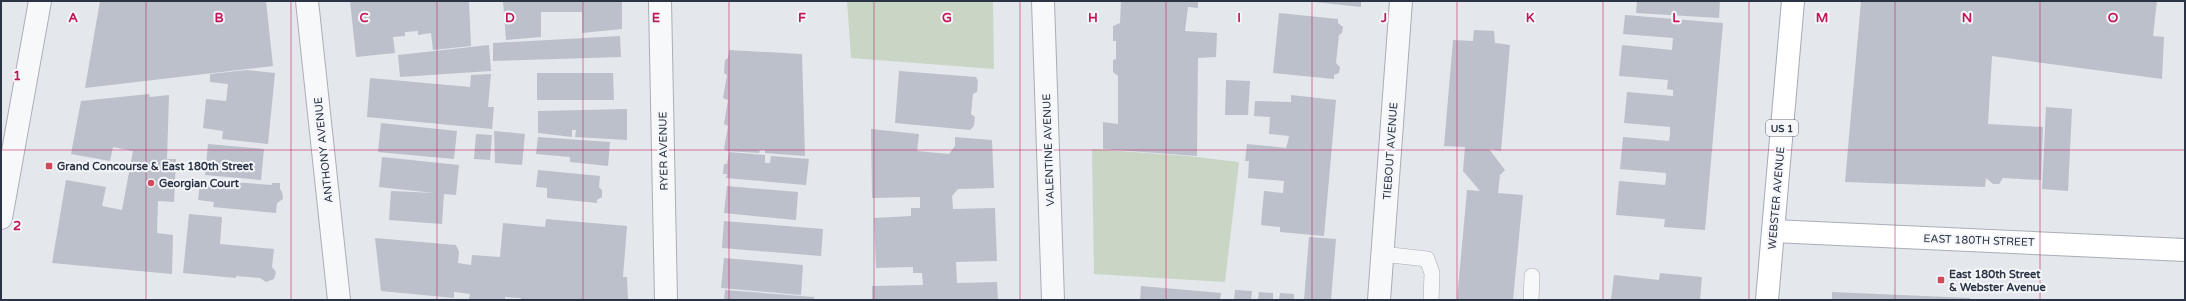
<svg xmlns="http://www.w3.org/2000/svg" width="2186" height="301" viewBox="0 0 2186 301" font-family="'Varela Round',sans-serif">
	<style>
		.green { fill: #c9d6c5 }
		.building { fill: #bbc0ca }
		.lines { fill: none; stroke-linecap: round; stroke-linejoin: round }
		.service-casing { stroke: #a9aeb7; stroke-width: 16 }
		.minor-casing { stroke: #a9aeb7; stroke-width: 24 }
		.tertiary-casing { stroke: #a9aeb7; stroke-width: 24 }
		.secondary-casing { stroke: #a9aeb7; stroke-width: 24 }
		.primary-casing { stroke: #a3abb8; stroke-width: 24 }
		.service { stroke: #f7f8fa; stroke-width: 15 }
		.minor { stroke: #f7f8fa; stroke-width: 22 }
		.tertiary { stroke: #f7f8fa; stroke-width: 22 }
		.secondary { stroke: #fff; stroke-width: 22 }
		.primary { stroke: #fff; stroke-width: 22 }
		.grid { fill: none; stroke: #c2185b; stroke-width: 1; stroke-opacity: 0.55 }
		.poi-dot { fill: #d1495b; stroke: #f4f6f9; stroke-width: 1.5 }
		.labels { text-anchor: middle; stroke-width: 4; stroke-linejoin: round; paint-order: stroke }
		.shield { fill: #f4f6f9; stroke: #676e7b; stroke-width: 1 }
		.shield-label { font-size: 10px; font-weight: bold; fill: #2b3445 }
		.street-label { font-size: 11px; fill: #2b3445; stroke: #f4f6f9 }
		.poi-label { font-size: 11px; font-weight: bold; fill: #2b3445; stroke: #f4f6f9; text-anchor: start }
		.grid-label { font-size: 13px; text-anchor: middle; font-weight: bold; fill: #c2185b; stroke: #f4f6f9; stroke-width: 4; stroke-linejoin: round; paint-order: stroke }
	</style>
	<rect width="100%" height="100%" fill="#e4e7ec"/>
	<g class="green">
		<polygon points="847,1 993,1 994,69 851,58"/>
		<polygon points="1092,149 1188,156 1239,162 1225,282 1094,274"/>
	</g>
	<g class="building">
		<polygon points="100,1 266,1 273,66 85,88"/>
		<polygon points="350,1 469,1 471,46 433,50 431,33 418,35 418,31 405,32 405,36 393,37 395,53 356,57"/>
		<polygon points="503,1 622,1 622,29 582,33 582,12 541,12 541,37 506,40"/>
		<polygon points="1121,1 1198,1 1198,8 1188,7 1185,31 1217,33 1216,57 1198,58 1197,156 1103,149 1103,122 1118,124 1118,76 1113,72 1113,60 1116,59 1116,41 1113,41 1113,26 1120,23"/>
		<polygon points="1305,1 1361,1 1361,7"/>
		<polygon points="1637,1 1720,1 1719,18 1636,13"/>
		<polygon points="1861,1 2157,1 2153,36 2164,37 2162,79 1992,56 1988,124 2043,127 2041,180 2003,178 1999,184 1993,184 1986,178 1985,187 1845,182"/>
		<polygon points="1279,13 1338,19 1338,23 1343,27 1342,33 1339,35 1336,63 1340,67 1339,73 1334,75 1334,79 1273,73"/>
		<polygon points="1625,15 1723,23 1705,230 1664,227 1665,219 1616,215 1619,181 1665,185 1666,179 1666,173 1620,169 1623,137 1669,141 1670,134 1670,127 1624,123 1627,92 1673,96 1673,90 1667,89 1668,80 1619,76 1622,45 1672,50 1673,38 1623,34"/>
		<polygon points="1474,30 1494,31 1495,43 1510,45 1501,151 1489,149 1505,170 1500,175 1498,193 1523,195 1513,300 1457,300 1467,190 1480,191 1463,171 1465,147 1444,146 1453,40 1473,41"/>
		<polygon points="620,36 621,57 493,61 493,43"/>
		<polygon points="489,45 491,71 400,77 398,55"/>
		<polygon points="729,50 802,54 805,156 765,153 765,150 760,150 759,153 727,151 724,149 728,126 724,124 728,100 723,98 727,75 724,73 725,60 728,58"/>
		<polygon points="247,70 275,73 268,144 222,139 223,131 203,128 206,99 226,101 228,84 210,82 210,74"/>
		<polygon points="899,71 976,77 978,81 977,92 973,94 971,114 975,117 974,126 970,130 895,123"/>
		<polygon points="537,73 613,73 614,100 537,100"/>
		<polygon points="491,74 488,107 494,107 492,129 367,117 370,78 470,87 471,75"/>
		<polygon points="1226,80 1250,81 1248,115 1225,115"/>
		<polygon points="149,94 150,97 169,95 167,159 176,159 174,202 158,201 157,233 173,235 172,274 52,263 66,180 106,187 102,206 122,210 133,151 113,147 110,161 71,154 81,101"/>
		<polygon points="1291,95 1336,100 1324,236 1280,232 1280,227 1261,225 1264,191 1283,193 1284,181 1248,178 1249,161 1245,161 1247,144 1286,148 1288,141 1289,136 1269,134 1270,117 1254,116 1255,101 1291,102"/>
		<polygon points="2046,107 2072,109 2068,191 2042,189"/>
		<polygon points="627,109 627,140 575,137 576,130 572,130 572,137 538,133 538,111"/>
		<polygon points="381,123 457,131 454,159 378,152"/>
		<polygon points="871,129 919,134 917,151 949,154 955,146 955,137 992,140 994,188 958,189 952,196 953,209 995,208 997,261 956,262 957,283 997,282 998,300 872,300 872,286 923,285 922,273 913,273 913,267 876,268 874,218 911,216 911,208 920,208 920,197 872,198"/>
		<polygon points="494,131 525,134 522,165 495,163"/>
		<polygon points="476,134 492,135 490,160 474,159"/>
		<polygon points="538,137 610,142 608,166 570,162 570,157 536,154"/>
		<polygon points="208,144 264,149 261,180 205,175"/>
		<polygon points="729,152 765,155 765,163 770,163 771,156 809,159 806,185 726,178 727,174 723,174 724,164 727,164"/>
		<polygon points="382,157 459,165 456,195 444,194 442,224 389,220 391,191 434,193 379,187"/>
		<polygon points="538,170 600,176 599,187 602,190 602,197 597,200 597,203 547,198 547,188 536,187"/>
		<polygon points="219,181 272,185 272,183 280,183 280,189 282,192 283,199 277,203 276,213 213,207 214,202 198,200 200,184 215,185"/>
		<polygon points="727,186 798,192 796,220 724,213"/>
		<polygon points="189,214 222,217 220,244 274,249 272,267 276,272 274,279 266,282 260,278 236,276 236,278 183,273"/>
		<polygon points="546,219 627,226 623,277 627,277 628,300 521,300 521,298 505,297 505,300 480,300 469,299 470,294 454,292 454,298 381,291 375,238 456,245 459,252 458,263 471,265 472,255 500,257 503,223 545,227"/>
		<polygon points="724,221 823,229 821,256 722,248"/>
		<polygon points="1309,237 1336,239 1331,300 1304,300"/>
		<polygon points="724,258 803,265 801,295 721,288"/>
		<polygon points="1660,273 1702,277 1700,300 1611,300 1614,275 1659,280"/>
		<polygon points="1141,286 1221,293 1220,300 1140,300"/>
		<polygon points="725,290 814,297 814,300 724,300"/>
		<polygon points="1235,290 1252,291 1251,300 1234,300"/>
		<polygon points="1259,292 1273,293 1273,300 1258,300"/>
		<polygon points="1832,292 1970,298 1970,300 1832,300"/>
		<polygon points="1280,293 1294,294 1294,300 1279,300"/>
	</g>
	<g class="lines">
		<g class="service-casing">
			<g id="service">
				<polyline points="1382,254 1427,259 1432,273 1431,300"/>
				<polyline points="1531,300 1532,276"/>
			</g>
		</g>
		<g class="minor-casing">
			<g id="minor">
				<polyline points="307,1 339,300"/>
				<polyline points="660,1 666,300"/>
				<polyline points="1379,300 1401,1"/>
			</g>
		</g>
		<g class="tertiary-casing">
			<g id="tertiary">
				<polyline points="1043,1 1053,300"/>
				<polyline points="1,218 40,1"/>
			</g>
		</g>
		<g class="secondary-casing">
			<polyline id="secondary" points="1773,231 2185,250"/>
		</g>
		<g class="primary-casing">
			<polyline id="primary" points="1767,300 1793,1"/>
		</g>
		<use href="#service" class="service"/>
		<use href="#minor" class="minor"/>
		<use href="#tertiary" class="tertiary"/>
		<use href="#secondary" class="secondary"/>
		<use href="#primary" class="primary"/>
	</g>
	<path class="grid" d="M146,1V300M291,1V300M437,1V300M583,1V300M729,1V300M874,1V300M1020,1V300M1166,1V300M1312,1V300M1457,1V300M1603,1V300M1749,1V300M1895,1V300M2040,1V300M1,150H2185"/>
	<g class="poi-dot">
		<rect x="45" y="162" width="8" height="8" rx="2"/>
		<circle cx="151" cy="183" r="4"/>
		<rect x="1937" y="276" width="8" height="8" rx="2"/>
	</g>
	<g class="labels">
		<rect class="shield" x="1766" y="120" width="32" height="16" rx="3"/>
		<g class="shield-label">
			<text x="1782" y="132">US 1</text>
		</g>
		<g class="street-label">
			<text transform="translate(323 150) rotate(-96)" y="4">ANTHONY AVENUE</text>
			<text transform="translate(1048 150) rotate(-92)" y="4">VALENTINE AVENUE</text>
			<text transform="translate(663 151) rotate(-91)" y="4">RYER AVENUE</text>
			<text transform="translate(1390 151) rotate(-86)" y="4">TIEBOUT AVENUE</text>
			<text transform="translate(1776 198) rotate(-85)" y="4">WEBSTER AVENUE</text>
			<text transform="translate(1979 240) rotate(2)" y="4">EAST 180TH STREET</text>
		</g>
		<g class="poi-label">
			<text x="57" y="170">Grand Concourse &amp; East 180th Street</text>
			<text x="159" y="187">Georgian Court</text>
			<text x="1949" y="278">East 180th Street<tspan x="1949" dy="13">&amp; Webster Avenue</tspan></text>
		</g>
	</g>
	<g class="grid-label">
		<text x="73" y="22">A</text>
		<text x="219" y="22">B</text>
		<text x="364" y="22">C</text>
		<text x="510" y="22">D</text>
		<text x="656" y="22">E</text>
		<text x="802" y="22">F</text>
		<text x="947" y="22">G</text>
		<text x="1093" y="22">H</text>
		<text x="1239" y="22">I</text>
		<text x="1384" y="22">J</text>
		<text x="1530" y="22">K</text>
		<text x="1676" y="22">L</text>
		<text x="1822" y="22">M</text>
		<text x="1967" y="22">N</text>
		<text x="2113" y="22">O</text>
		<text x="17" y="80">1</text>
		<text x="17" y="230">2</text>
	</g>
	<rect width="2186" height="301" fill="none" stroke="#2b3445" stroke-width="4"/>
</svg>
